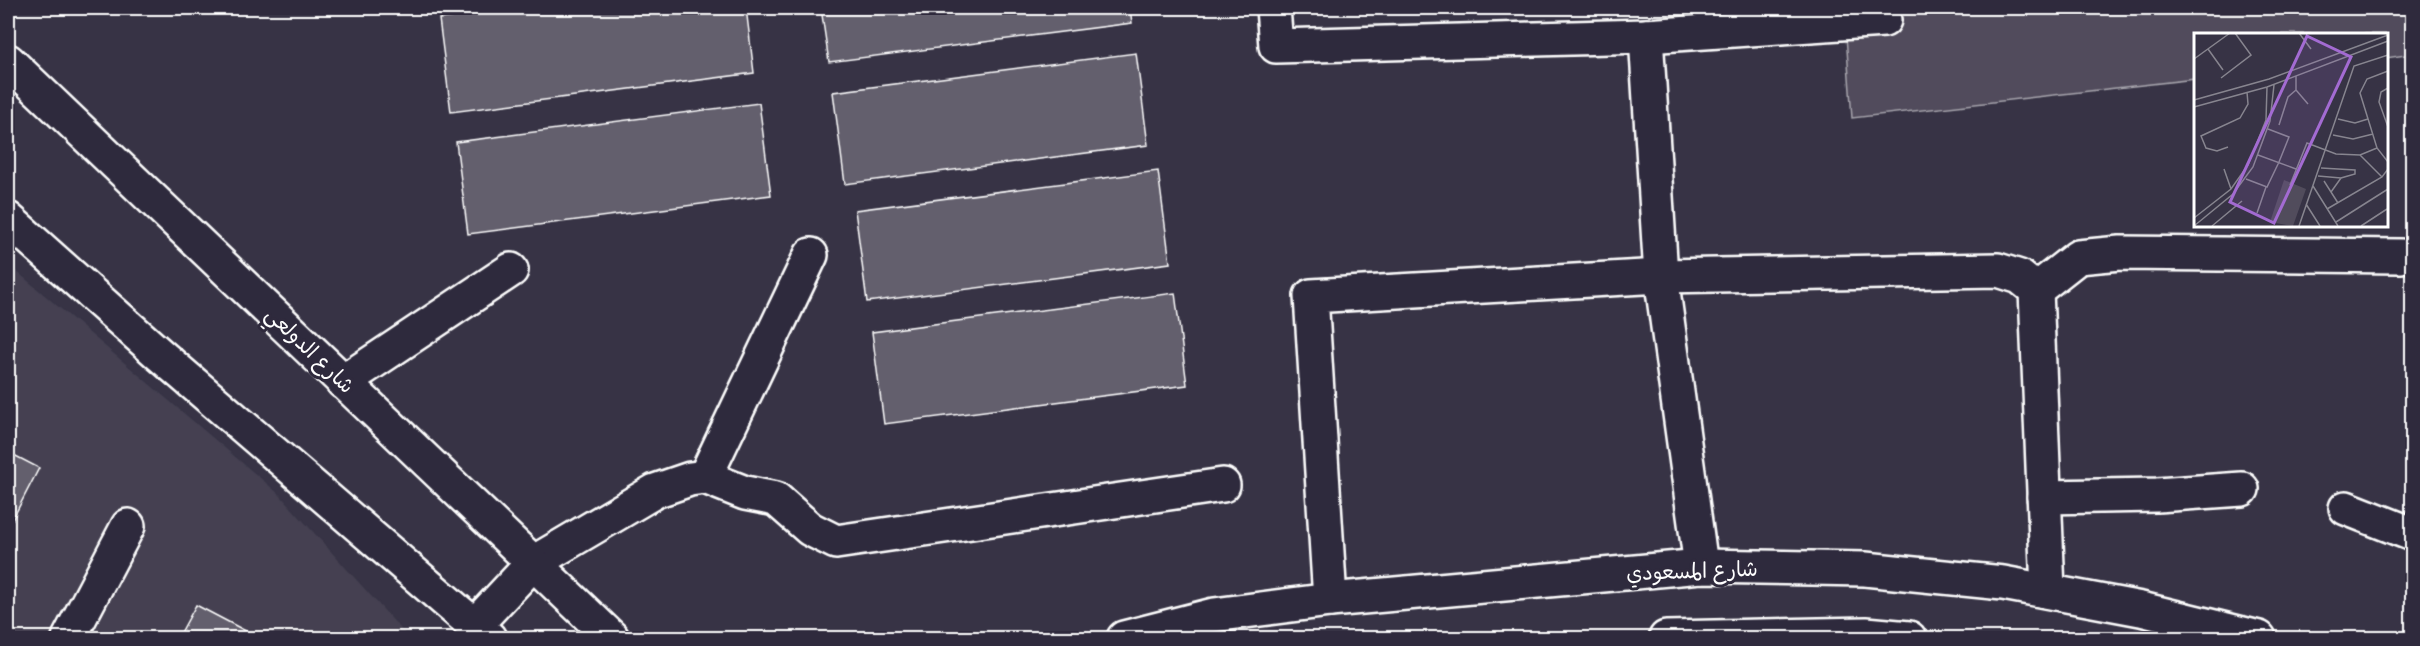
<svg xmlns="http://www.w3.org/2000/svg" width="2420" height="646" viewBox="0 0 2420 646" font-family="'Indie Flower','Playpen Sans Arabic',sans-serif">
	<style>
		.built { fill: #444051 }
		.green { fill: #514c5c; stroke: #a8a6ae; stroke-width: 1.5 }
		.building { fill: #635f6d; stroke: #fff; stroke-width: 1.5 }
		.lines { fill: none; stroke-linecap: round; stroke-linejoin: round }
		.minor-casing { stroke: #fff; stroke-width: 38 }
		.major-casing { stroke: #fff; stroke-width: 38 }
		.minor { stroke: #2f2a3d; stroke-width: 33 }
		.major { stroke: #2f2a3d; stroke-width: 33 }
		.labels { text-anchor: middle; stroke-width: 6; stroke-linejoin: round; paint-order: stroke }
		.street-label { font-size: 21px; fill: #fff; stroke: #2f2a3d }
		.inset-road { fill: none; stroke: #87858f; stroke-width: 1.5 }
		.view { fill: #a36bd2; fill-opacity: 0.15; stroke: #a36bd2; stroke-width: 3 }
		.inset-edge { fill: none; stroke: #fff; stroke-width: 3 }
	</style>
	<rect width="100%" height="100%" fill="#373345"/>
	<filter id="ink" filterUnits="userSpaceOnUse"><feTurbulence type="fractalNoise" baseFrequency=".0167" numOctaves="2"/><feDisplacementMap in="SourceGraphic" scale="12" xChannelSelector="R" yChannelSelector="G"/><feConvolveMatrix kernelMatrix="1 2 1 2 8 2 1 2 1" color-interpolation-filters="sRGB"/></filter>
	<g filter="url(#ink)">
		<polygon class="built" points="8,264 279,494 409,638 8,638"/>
		<polygon class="green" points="1844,8 2412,8 2412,54 2386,58 2386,34 2195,34 2195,79 1852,118"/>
		<g class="building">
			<polygon points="532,8 746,8 754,73 451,112 439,19"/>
			<polygon points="821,8 1130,8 1132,23 829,62"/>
			<polygon points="1136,53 1148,145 845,184 833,92"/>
			<polygon points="759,103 771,195 468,234 456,142"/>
			<polygon points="1158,171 1170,263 867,302 855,210"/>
			<polygon points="1175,293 1187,385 884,424 872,332"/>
			<polygon points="8,452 39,468 8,528"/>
			<polygon points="196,605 259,638 178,638"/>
		</g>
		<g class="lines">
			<g class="minor-casing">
				<g id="minor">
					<polyline points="1273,8 1276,46 1646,36 1884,20"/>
					<polyline points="1646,36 1661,276 1701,566"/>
					<polyline points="2036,290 2078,257 2120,253 2401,256"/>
					<polyline points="343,382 511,270"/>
					<polyline points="705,477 811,255"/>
					<polyline points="2044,497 2157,495 2242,489"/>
					<polyline points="2346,508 2412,534"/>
					<polyline points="533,563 655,491 690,479 705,477 745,493 776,499 810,529 836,542 1223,485"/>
					<polyline points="1330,600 1311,296 1661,276 1998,270 2020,277 2036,290 2048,591"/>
					<polyline points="69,638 128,526"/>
					<polyline points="1124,638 1214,615 1330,600 1701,566 1865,569 2003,583 2141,609 2259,638"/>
					<polyline points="1666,638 1866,634 1909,638"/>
				</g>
			</g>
			<g class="major-casing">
				<g id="major">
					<polyline points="8,61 612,638"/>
					<polyline points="8,219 159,354 489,638"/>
					<polyline points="475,625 533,563"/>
				</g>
			</g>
			<use href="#minor" class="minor"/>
			<use href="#major" class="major"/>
		</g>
	</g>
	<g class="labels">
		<g class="street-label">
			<text transform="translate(310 350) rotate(44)" y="7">شارع الدولعي</text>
			<text transform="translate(1692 571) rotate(-2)" y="7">شارع المسعودي</text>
		</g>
	</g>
	<g transform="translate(2194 33)">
		<rect width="194" height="194" fill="#373345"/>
		<path d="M90,147L112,156L99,193L76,189Z" fill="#514c5c"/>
		<path class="inset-road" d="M105,0L117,16M14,16L29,37M0,26L36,0M194,38L173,46L166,60L183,115L194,129M27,45L57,22L41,0M194,55L187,59L185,69L194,94M102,57L114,71M0,67L75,46L194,2M0,74L73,54L194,8M144,86L161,90L174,86M85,92L94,64L102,57V43M139,102L159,106L179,101M34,114L23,118L12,115L7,103L46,85L54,71L53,59M64,122L102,136M166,122L188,144M127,135L161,137V141L147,145L137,159M30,136L37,156M124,143L147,145M52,146L73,154L85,129L95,104L74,96M130,148L144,170M96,152L113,110L142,121L166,122L183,115M119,153L144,193M112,171L126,193M133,176L188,144L194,136M63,180L72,154M0,185L37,156L54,132L72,87L73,54M142,189L194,156M0,193L39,161L59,134L76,88L80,52M18,193L48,168M105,193L160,33L194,22M167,193L193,176"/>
		<path class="view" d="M113,3L157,24L80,190L36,169Z"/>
		<rect width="194" height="194" class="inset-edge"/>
	</g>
	<rect width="2420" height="646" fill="none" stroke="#2f2a3d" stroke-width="30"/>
	<rect x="15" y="15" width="2390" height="616" fill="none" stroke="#fff" stroke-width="2" filter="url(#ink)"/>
</svg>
